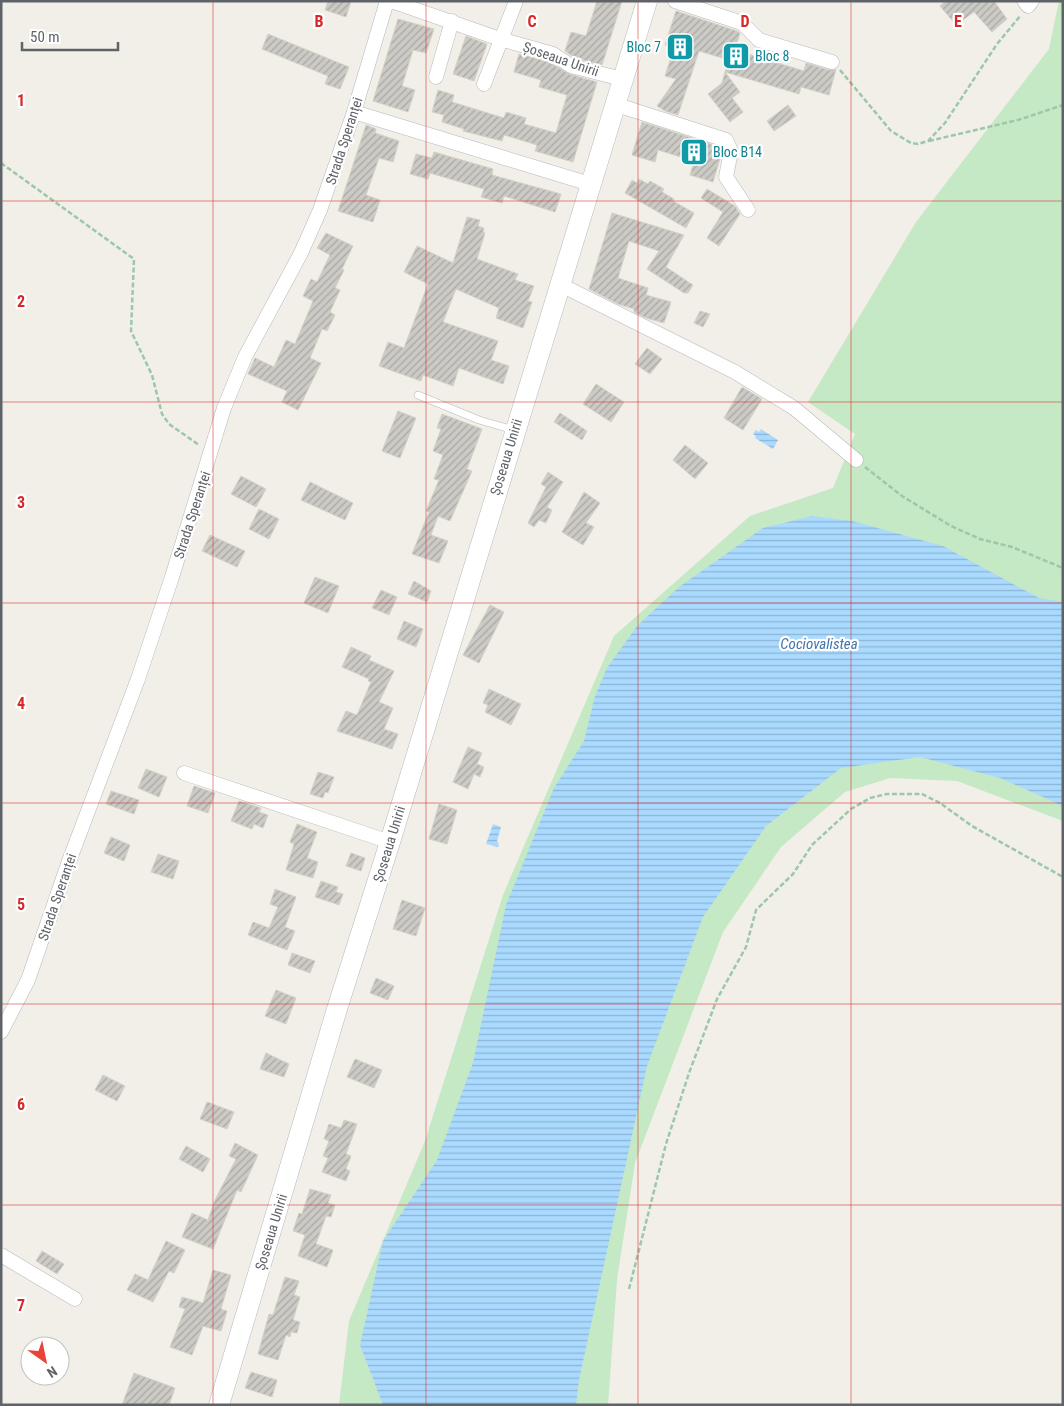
<svg xmlns="http://www.w3.org/2000/svg" width="1064" height="1406" viewBox="0 0 1064 1406" font-family="'Roboto Condensed',sans-serif">
	<style>
		.grass { fill: #c5e8c5 }
		.water { fill: url(#water-rules) }
		.building { fill: url(#building-hatch); stroke: #d6d1c6 }
		.lines { fill: none; stroke-linecap: round; stroke-linejoin: round }
		.service-casing { stroke: #b5b8bc; stroke-width: 8 }
		.minor-casing { stroke: #b5b8bc; stroke-width: 15 }
		.secondary-casing { stroke: #b6babf; stroke-width: 21 }
		.path { stroke: #9cc7a9; stroke-width: 2.5; stroke-dasharray: 5 2.5; stroke-linecap: butt }
		.service { stroke: #fff; stroke-width: 7 }
		.minor { stroke: #fff; stroke-width: 14 }
		.secondary { stroke: #fff; stroke-width: 20 }
		.grid { fill: none; stroke: #d62828; stroke-width: 1; stroke-opacity: 0.55 }
		.labels { text-anchor: middle; stroke-width: 4.5; stroke-linejoin: round; paint-order: stroke }
		.culture-label { font-size: 14px; fill: #0d838f; stroke: #fff; text-anchor: start }
		.street-label { font-size: 14px; fill: #5f6368; stroke: #fff }
		.water-label { font-size: 15px; font-style: italic; fill: #4174aa; stroke: #fff }
		.grid-label { font-size: 16px; text-anchor: middle; font-weight: bold; fill: #d62828; stroke: #fff; stroke-width: 4.5; stroke-linejoin: round; paint-order: stroke }
	</style>
	<defs>
		<pattern id="water-rules" width="6" height="5" patternUnits="userSpaceOnUse" patternTransform="scale(1.25)"><rect width="6" height="5" fill="#aadaff"/><path d="M0 2.5h6" fill="none" stroke="#8eb4d2"/></pattern>
		<pattern id="building-hatch" width="6" height="6" patternUnits="userSpaceOnUse" patternTransform="scale(1.25)"><rect width="6" height="6" fill="#cccac5"/><path d="M-1 1l2-2M0 6l6-6M5 7l2-2" fill="none" stroke="#a9a8a4"/></pattern>
	</defs>
	<rect width="100%" height="100%" fill="#f1efe8"/>
	<polygon class="grass" points="1059,1 1063,1 1063,821 957,781 890,778 845,792 781,847 723,932 635,1163 617,1280 608,1405 339,1405 349,1321 425,1141 503,895 614,636 750,516 833,488 855,434 808,402 916,222 1049,49"/>
	<g class="water">
		<polygon points="761,429 778,440 773,449 755,438 756,436 753,434 756,430 759,432"/>
		<polygon points="812,516 852,521 943,546 1039,598 1063,602 1063,806 1000,778 920,757 841,768 766,826 703,917 647,1066 579,1380 576,1405 383,1405 360,1345 383,1241 437,1160 473,1063 506,905 554,788 584,741 595,696 607,668 637,626 679,587 763,528"/>
		<polygon points="493,824 501,827 497,841 499,844 498,847 486,844"/>
	</g>
	<g class="building">
		<polygon points="328,1 351,1 346,17 325,10"/>
		<polygon points="597,1 622,1 602,65 575,58 565,51 571,32 586,36"/>
		<polygon points="946,1 994,1 1007,19 992,32 974,12 956,25 940,6"/>
		<polygon points="676,11 737,31 740,33 735,50 804,71 806,63 829,70 836,69 829,95 801,87 799,94 725,72 729,60 699,51 678,115 665,111 657,106 676,79 665,76 674,48 665,45"/>
		<polygon points="398,19 434,29 426,53 413,50 402,86 415,90 408,112 373,101"/>
		<polygon points="268,34 349,67 340,89 325,84 328,76 262,49"/>
		<polygon points="466,36 487,44 474,81 453,74"/>
		<polygon points="519,54 549,62 569,74 597,82 573,162 535,151 537,145 504,135 502,141 463,131 464,129 442,122 444,115 432,112 438,90 454,95 452,102 504,118 506,112 526,118 524,124 556,133 567,95 539,87 541,80 514,72"/>
		<polygon points="725,72 740,92 732,98 743,112 730,122 708,94 722,83"/>
		<polygon points="788,105 796,116 774,131 767,121"/>
		<polygon points="642,122 720,147 722,152 713,182 690,175 694,161 658,150 655,162 632,155"/>
		<polygon points="366,125 376,129 375,133 399,141 393,162 379,158 366,195 380,200 373,222 338,211"/>
		<polygon points="434,152 493,169 492,175 561,194 555,212 504,196 502,203 481,197 484,189 430,173 428,179 410,174 416,154 432,158"/>
		<polygon points="639,179 648,184 650,181 664,189 662,192 674,199 673,201 694,213 686,228 625,193 632,180 637,183"/>
		<polygon points="707,189 735,206 740,214 719,246 707,238 723,212 701,198"/>
		<polygon points="612,213 684,235 666,267 693,285 688,293 684,293 647,269 659,251 629,241 618,278 648,288 646,295 671,302 664,323 646,318 634,312 634,309 618,304 589,289"/>
		<polygon points="467,217 480,220 478,226 484,228 483,232 485,233 477,259 518,274 515,280 534,286 528,301 532,302 523,328 496,318 499,308 456,289 443,322 498,341 491,360 509,366 503,384 459,368 453,386 423,375 421,381 379,366 388,342 404,348 428,284 404,272 417,246 453,263"/>
		<polygon points="326,233 353,246 342,269 344,270 335,288 340,290 330,312 335,315 327,331 322,329 310,358 321,363 298,410 282,402 287,391 248,374 255,358 274,367 286,340 295,344 313,301 303,296 311,279 317,282 330,255 317,248"/>
		<polygon points="700,311 710,314 703,327 694,323"/>
		<polygon points="647,348 662,359 650,374 635,364"/>
		<polygon points="596,384 624,402 611,422 583,404"/>
		<polygon points="742,387 762,399 743,430 724,418"/>
		<polygon points="398,411 416,418 400,458 382,451"/>
		<polygon points="560,413 587,431 582,440 554,422"/>
		<polygon points="442,414 482,429 467,469 472,471 450,521 438,516 431,535 448,541 439,563 412,554 429,512 426,511 439,480 434,479 443,455 433,451 441,429 437,428"/>
		<polygon points="685,445 708,463 695,479 673,460"/>
		<polygon points="548,472 563,482 547,507 552,510 546,523 539,520 534,527 528,523 546,487 541,484"/>
		<polygon points="241,476 266,489 256,507 231,494"/>
		<polygon points="310,482 353,503 345,520 301,500"/>
		<polygon points="584,492 600,503 586,523 594,527 583,545 562,532"/>
		<polygon points="259,509 279,519 269,539 249,529"/>
		<polygon points="210,535 245,551 237,567 202,551"/>
		<polygon points="315,577 339,586 328,613 304,603"/>
		<polygon points="414,581 431,591 427,602 408,594"/>
		<polygon points="381,590 397,597 389,615 372,608"/>
		<polygon points="490,605 504,612 479,663 463,655"/>
		<polygon points="404,621 423,629 416,647 397,639"/>
		<polygon points="351,647 371,656 369,660 394,671 379,702 393,708 384,729 398,734 392,749 337,731 346,711 357,715 371,682 368,681 369,679 342,667"/>
		<polygon points="489,689 521,704 511,725 485,712 488,705 483,703"/>
		<polygon points="468,747 482,753 477,764 484,767 480,777 474,774 468,789 453,782"/>
		<polygon points="146,769 167,777 159,797 138,788"/>
		<polygon points="318,772 334,777 328,793 325,792 323,798 310,794"/>
		<polygon points="194,786 215,793 208,813 187,806"/>
		<polygon points="111,791 139,800 134,814 106,804"/>
		<polygon points="239,801 261,808 259,812 268,815 263,828 254,824 252,829 231,821"/>
		<polygon points="439,804 457,810 447,844 429,839"/>
		<polygon points="297,824 317,832 307,858 318,862 313,878 286,870 294,844 290,842"/>
		<polygon points="111,837 130,845 124,861 104,853"/>
		<polygon points="351,853 365,858 361,871 346,866"/>
		<polygon points="158,854 179,861 173,879 151,872"/>
		<polygon points="321,881 338,887 336,892 343,894 339,905 315,897"/>
		<polygon points="275,889 296,897 285,927 295,931 287,950 248,935 253,922 269,928 278,907 270,904"/>
		<polygon points="402,900 425,908 416,936 393,929"/>
		<polygon points="292,953 315,961 310,973 288,965"/>
		<polygon points="376,978 394,986 388,1000 370,993"/>
		<polygon points="276,990 296,998 286,1024 265,1016"/>
		<polygon points="266,1053 289,1064 284,1077 260,1069"/>
		<polygon points="355,1059 382,1070 374,1088 347,1077"/>
		<polygon points="103,1075 125,1086 117,1101 95,1090"/>
		<polygon points="207,1102 234,1112 227,1129 200,1119"/>
		<polygon points="344,1120 357,1124 346,1154 351,1156 346,1169 350,1171 346,1181 322,1172 328,1158 323,1156 329,1141 324,1139 329,1124 341,1128"/>
		<polygon points="235,1143 258,1155 241,1192 237,1190 213,1249 182,1237 192,1213 208,1220 215,1200 236,1159 229,1156"/>
		<polygon points="186,1146 210,1159 203,1172 179,1159"/>
		<polygon points="310,1189 331,1195 328,1203 335,1205 331,1217 326,1216 316,1244 333,1250 327,1267 298,1256 305,1235 293,1231 299,1213 302,1214"/>
		<polygon points="166,1241 185,1250 174,1273 169,1271 153,1302 127,1290 135,1274 148,1280"/>
		<polygon points="42,1251 64,1264 57,1274 36,1261"/>
		<polygon points="213,1270 231,1275 221,1309 227,1311 221,1331 203,1326 192,1355 170,1347 185,1309 179,1307 182,1297 203,1303"/>
		<polygon points="285,1277 299,1281 294,1295 300,1297 293,1320 300,1322 297,1333 291,1332 290,1337 286,1335 278,1360 258,1354 269,1314 273,1315"/>
		<polygon points="251,1372 277,1380 272,1397 245,1388"/>
		<polygon points="134,1373 175,1388 169,1405 122,1405"/>
	</g>
	<g class="lines">
		<g class="service-casing">
			<polyline id="service" points="418,395 479,420 514,430"/>
		</g>
		<g class="minor-casing">
			<g id="minor">
				<polyline points="391,1 500,39 553,54 571,66 622,79"/>
				<polyline points="675,1 742,23 759,40 832,62"/>
				<polyline points="1024,1 1028,6 1032,1"/>
				<polyline points="436,77 452,21"/>
				<polyline points="484,84 516,1"/>
				<polyline points="614,104 726,140 731,151 726,177 748,210"/>
				<polyline points="354,112 590,184"/>
				<polyline points="559,284 735,372 794,408 856,460"/>
				<polyline points="184,773 390,842"/>
				<polyline points="1,1032 28,980 68,864 138,679 172,577 224,408 245,357 301,253 320,210 354,112 387,1"/>
				<polyline points="1,1255 75,1299"/>
			</g>
		</g>
		<g class="secondary-casing">
			<polyline id="secondary" points="219,1405 337,1009 390,842 647,1"/>
		</g>
		<g class="path">
			<polyline points="840,70 891,131 911,143 918,144 928,141 945,123 997,44 1021,15"/>
			<polyline points="929,141 1018,120 1063,105"/>
			<polyline points="1,163 134,259 131,331 152,375 162,414 169,424 199,445"/>
			<polyline points="865,467 902,496 951,526 980,539 1012,547 1063,568"/>
			<polyline points="629,1289 666,1144 689,1073 717,999 746,947 756,910 793,874 812,845 851,809 870,798 887,794 922,794 940,803 972,826 1063,877"/>
		</g>
		<use href="#service" class="service"/>
		<use href="#minor" class="minor"/>
		<use href="#secondary" class="secondary"/>
	</g>
	<path class="grid" d="M213,1V1405M426,1V1405M638,1V1405M851,1V1405M1,201H1063M1,402H1063M1,603H1063M1,803H1063M1,1004H1063M1,1205H1063"/>
	<defs>
		<g id="building-square" transform="scale(1.4375)"><rect x="-9" y="-9" width="18" height="18" rx="4" fill="#0f9aa8" stroke="#fff"/><path d="M-4-6H4V6H1V3H-1V6H-4ZM-2.5-4.3h1.7v1.8h-1.7ZM.8-4.3h1.7v1.8H.8ZM-2.5-1h1.7V.8h-1.7ZM.8-1h1.7V.8H.8Z" fill="#fff"/></g>
	</defs>
	<g fill-rule="evenodd">
		<use href="#building-square" x="680" y="47"/>
		<use href="#building-square" x="736" y="56"/>
		<use href="#building-square" x="694" y="152"/>
	</g>
	<g class="labels">
		<g class="culture-label">
			<text x="661" y="52" text-anchor="end">Bloc 7</text>
			<text x="755" y="61">Bloc 8</text>
			<text x="713" y="157">Bloc B14</text>
		</g>
		<g class="street-label">
			<text transform="translate(561 59) rotate(19)" y="5">Șoseaua Unirii</text>
			<text transform="translate(344 141) rotate(-72)" y="5">Strada Speranței</text>
			<text transform="translate(506 457) rotate(-73)" y="5">Șoseaua Unirii</text>
			<text transform="translate(192 515) rotate(-72)" y="5">Strada Speranței</text>
			<text transform="translate(389 844) rotate(-73)" y="5">Șoseaua Unirii</text>
			<text transform="translate(57 897) rotate(-71)" y="5">Strada Speranței</text>
			<text transform="translate(271 1232) rotate(-73)" y="5">Șoseaua Unirii</text>
		</g>
		<g class="water-label">
			<text x="819" y="649">Cociovalistea</text>
		</g>
	</g>
	<g class="grid-label">
		<text x="319" y="27">B</text>
		<text x="532" y="27">C</text>
		<text x="745" y="27">D</text>
		<text x="958" y="27">E</text>
		<text x="21" y="106">1</text>
		<text x="21" y="307">2</text>
		<text x="21" y="508">3</text>
		<text x="21" y="709">4</text>
		<text x="21" y="910">5</text>
		<text x="21" y="1110">6</text>
		<text x="21" y="1311">7</text>
	</g>
	<rect width="1064" height="1406" fill="none" stroke="#5f6368" stroke-width="5"/>
	<g transform="translate(45 1361) rotate(147)"><circle r="24" fill="#ffffff" stroke="#bfc1c3"/>
	<path d="M0-4L9 19L0 12L-9 19Z" fill="#ea4335"/>
	<text y="-8" font-size="14" font-weight="bold" text-anchor="middle" fill="#5f6368">N</text>
	</g>
	<path d="M22 42v8h96v-8" fill="none" stroke="#5f6368" stroke-width="2.5"/>
	<text x="30" y="42" font-size="15" fill="#5f6368" stroke="#ffffff" stroke-width="4" paint-order="stroke">50 m</text>
</svg>
